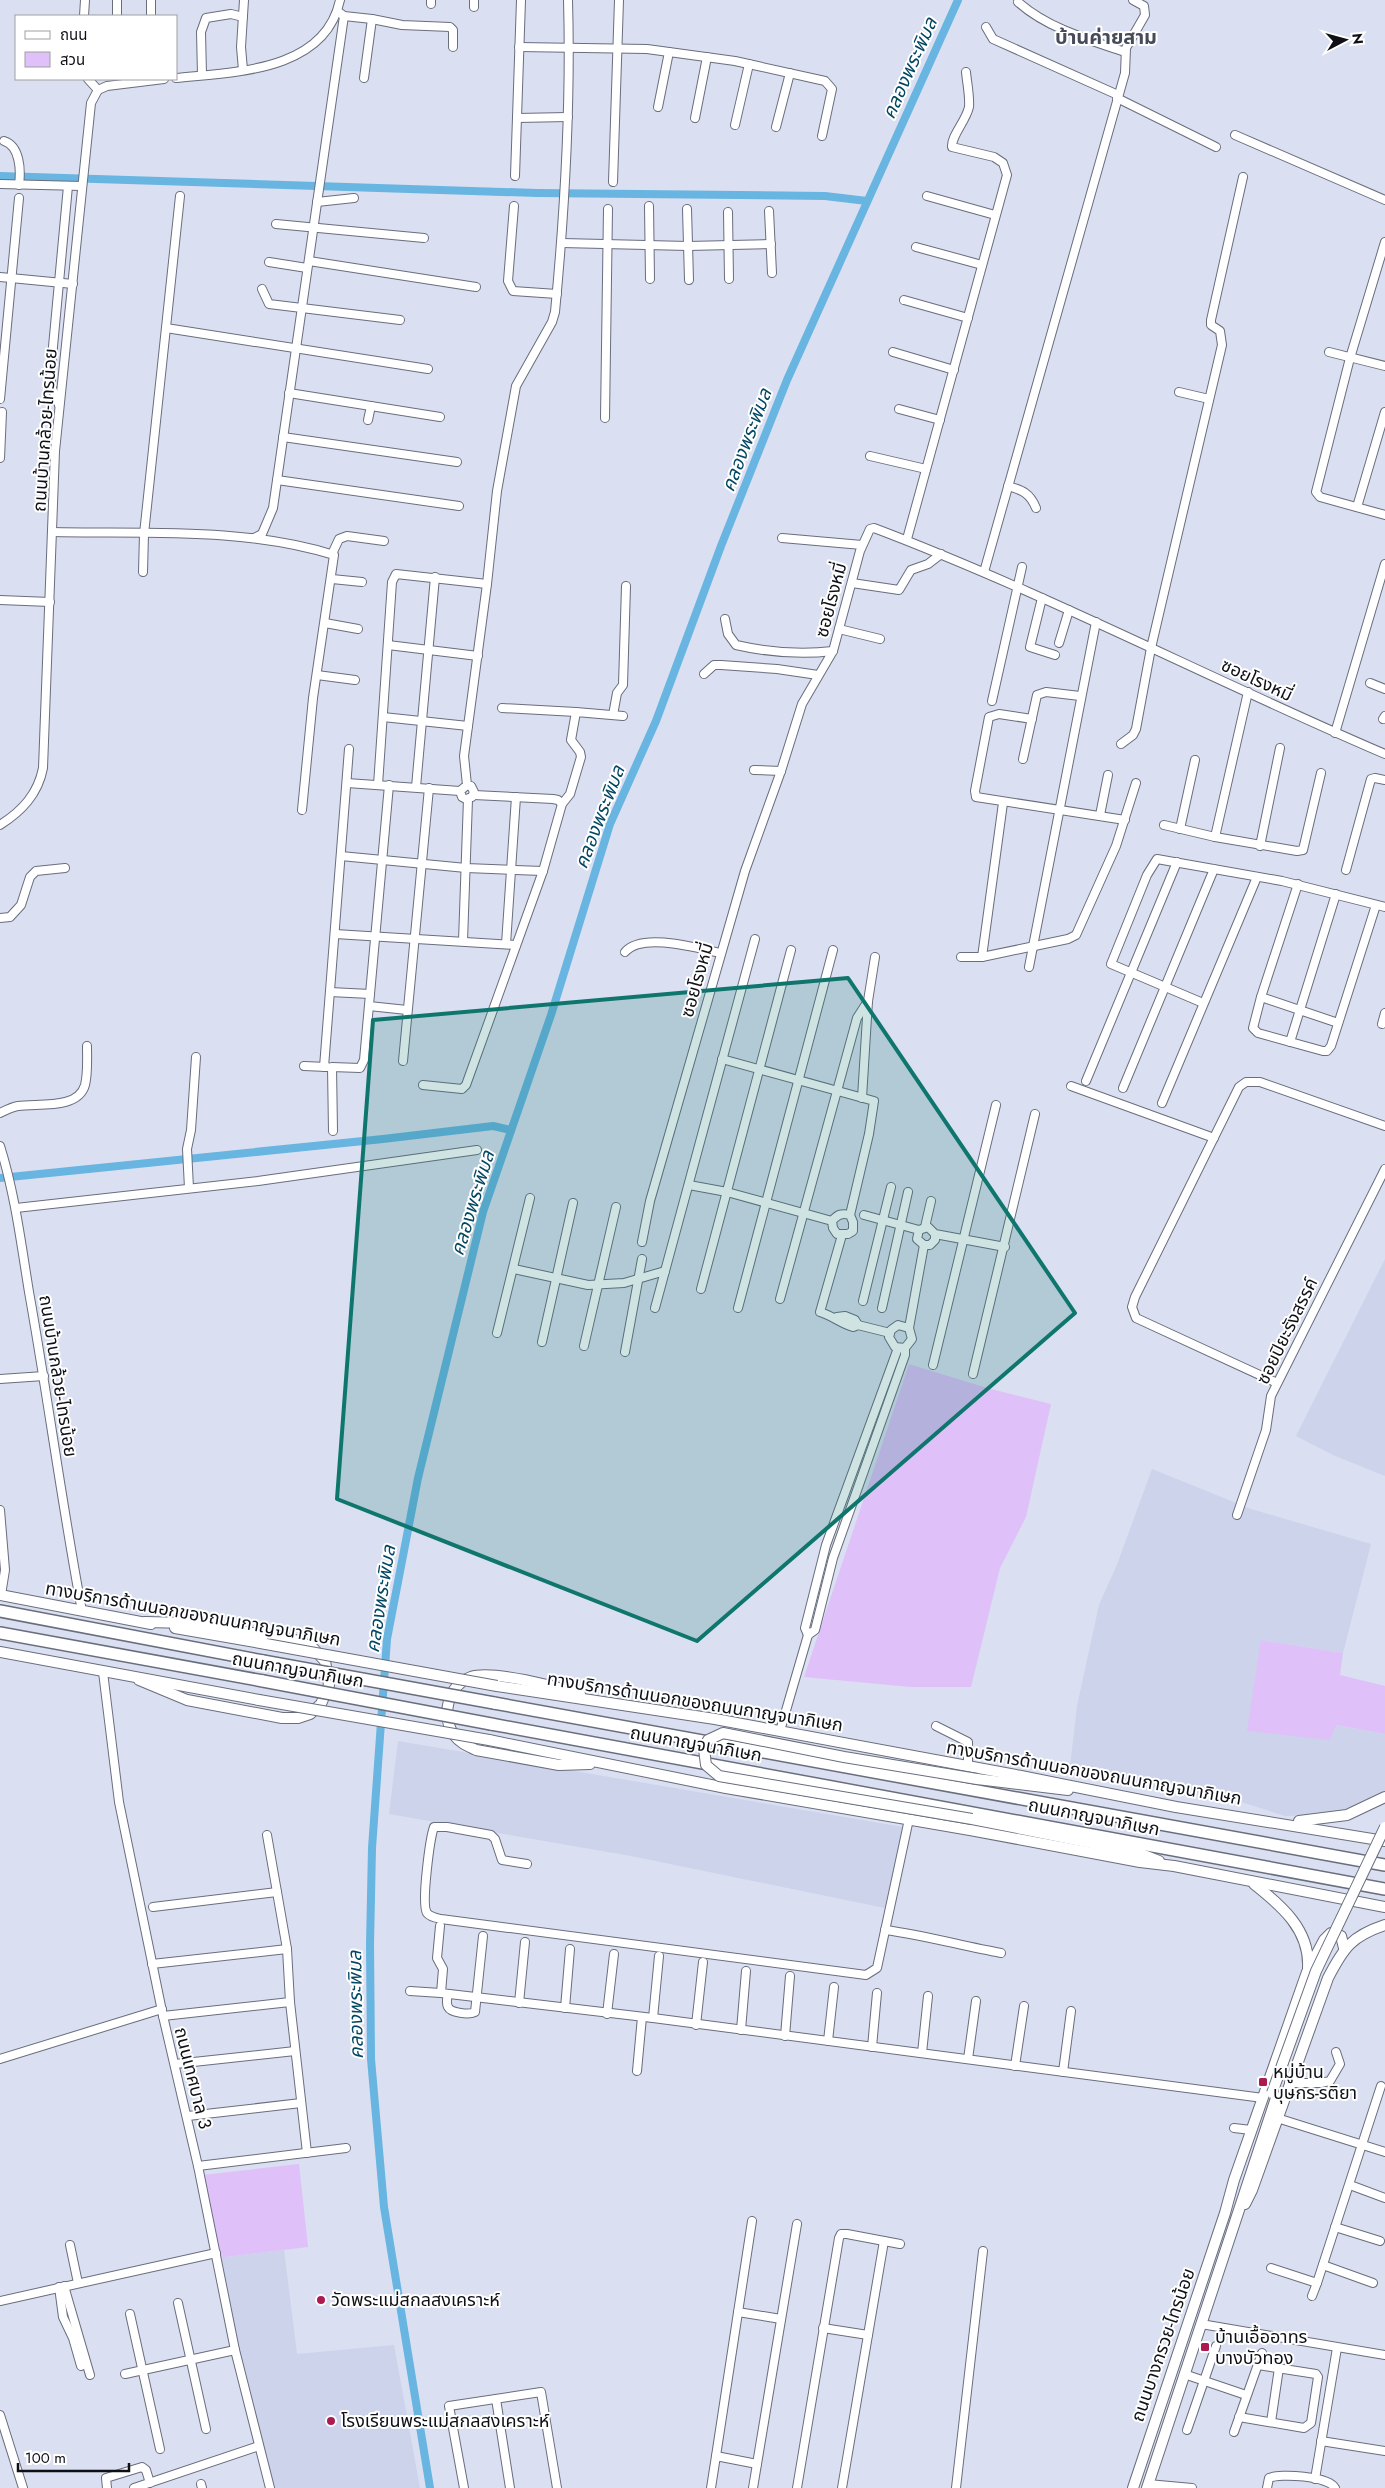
<svg xmlns="http://www.w3.org/2000/svg" width="1385" height="2488" viewBox="0 0 1385 2488" font-family="Jost,'Noto Sans Thai',sans-serif">
	<style>
		.built { fill: #ccd3eb }
		.green { fill: #dfc0f9 }
		.lines { fill: none; stroke-linecap: round; stroke-linejoin: round }
		.canal { stroke: #67b5e0; stroke-width: 8 }
		.minor-casing { stroke: #696e7d; stroke-width: 10 }
		.major-casing { stroke: #696e7d; stroke-width: 12 }
		.highway-casing { stroke: #696e7d; stroke-width: 14 }
		.minor { stroke: #fff; stroke-width: 8 }
		.major { stroke: #fff; stroke-width: 10 }
		.highway { stroke: #fff; stroke-width: 11 }
		.major-bridge-casing { stroke: #696e7d; stroke-width: 12; stroke-linecap: butt }
		.highway-bridge-casing { stroke: #696e7d; stroke-width: 14; stroke-linecap: butt }
		.major-bridge { stroke: #fff; stroke-width: 10 }
		.highway-bridge { stroke: #fff; stroke-width: 11 }
		.marked { fill: #0f766e; fill-opacity: 0.2; stroke: #0f766e; stroke-width: 4; stroke-linejoin: round }
		.poi-dot { fill: #ab1a50; stroke: #fff; stroke-width: 2 }
		.labels { text-anchor: middle; stroke-width: 4; stroke-linejoin: round; paint-order: stroke }
		.street-label { font-size: 18px; fill: #0e1016; stroke: #fff }
		.poi-label { font-size: 18px; fill: #0e1016; stroke: #fff; text-anchor: start }
		.water-label { font-size: 19px; font-style: italic; fill: #034764; stroke: #fff }
		.quarter-label { font-size: 20px; font-weight: bold; fill: #464b59; stroke: #fff }
	</style>
	<rect width="100%" height="100%" fill="#dadff1"/>
	<g class="built">
		<polygon points="1385,1259 1385,1476 1333,1455 1296,1436"/>
		<polygon points="1152,1469 1251,1509 1371,1544 1343,1653 1261,1640 1335,1725 1385,1734 1385,1791 1377,1798 1327,1815 1285,1816 1235,1800 1069,1775 1077,1706 1099,1605 1118,1562"/>
		<polygon points="398,1741 903,1827 885,1908 631,1856 389,1814"/>
		<polygon points="284,2250 297,2354 394,2345 420,2488 271,2488 217,2258"/>
	</g>
	<g class="green">
		<polygon points="909,1364 987,1388 1051,1404 1026,1517 1000,1568 971,1687 911,1687 804,1677"/>
		<polygon points="1261,1640 1343,1653 1340,1675 1385,1686 1385,1734 1336,1725 1330,1740 1247,1731"/>
		<polygon points="299,2164 308,2247 217,2258 202,2175"/>
	</g>
	<g class="lines">
		<g class="canal">
			<polyline points="0,176 537,193 825,196 867,201"/>
			<polyline points="0,1178 383,1139 493,1126 511,1130"/>
			<polyline points="430,2488 384,2207 371,2059 370,1944 372,1848 387,1639 418,1478 483,1212 551,1015 610,824 656,721 721,546 787,380 958,0"/>
		</g>
		<g class="minor-casing">
			<g id="minor">
				<polyline points="151,0 151,16"/>
				<path d="M1018,2C1047,28 1089,40 1125,52"/>
				<polyline points="431,4 431,0"/>
				<polyline points="474,7 474,0"/>
				<polyline points="340,13 344,16 372,19 402,25 450,27 453,30 453,47"/>
				<polyline points="84,16 85,0"/>
				<polyline points="117,16 117,0"/>
				<polyline points="986,27 993,39 1118,95"/>
				<polyline points="519,47 647,49 735,61 825,81 832,89 822,136"/>
				<polyline points="243,70 241,47 244,0"/>
				<polyline points="202,75 201,32 206,18 231,14 243,17"/>
				<path d="M176,78C233,72 325,72 340,0"/>
				<polyline points="364,78 372,19"/>
				<polyline points="88,79 98,90"/>
				<polyline points="1117,98 1216,147"/>
				<polyline points="658,107 669,52"/>
				<polyline points="517,118 568,117"/>
				<polyline points="695,118 707,57"/>
				<polyline points="735,125 749,64"/>
				<polyline points="776,127 790,73"/>
				<polyline points="1235,135 1385,200"/>
				<path d="M4,141C20,146 21,170 19,185"/>
				<polyline points="515,176 521,0"/>
				<polyline points="613,182 619,0"/>
				<polyline points="0,184 82,186"/>
				<polyline points="927,196 995,215"/>
				<polyline points="317,202 354,198"/>
				<polyline points="514,206 508,281 513,291 557,294"/>
				<polyline points="649,206 650,279"/>
				<polyline points="687,209 689,280"/>
				<polyline points="769,211 772,273"/>
				<polyline points="728,212 729,279"/>
				<polyline points="276,224 424,238"/>
				<polyline points="1385,242 1350,358 1316,492 1320,497 1385,515"/>
				<polyline points="562,243 688,246 771,244"/>
				<polyline points="916,247 982,265"/>
				<polyline points="309,261 476,287"/>
				<polyline points="269,262 307,268"/>
				<polyline points="0,277 73,284"/>
				<polyline points="262,289 269,304 400,320"/>
				<polyline points="904,300 968,318"/>
				<polyline points="166,328 428,369"/>
				<polyline points="893,352 954,370"/>
				<polyline points="1329,352 1385,366"/>
				<polyline points="1179,392 1209,399"/>
				<polyline points="289,393 440,417"/>
				<polyline points="0,399 19,198"/>
				<polyline points="59,405 51,386 51,368 68,186"/>
				<polyline points="899,409 940,420"/>
				<polyline points="605,418 608,209"/>
				<polyline points="368,420 371,406"/>
				<polyline points="283,437 457,462"/>
				<polyline points="870,456 926,469"/>
				<polyline points="0,458 2,412"/>
				<polyline points="277,480 459,506"/>
				<path d="M1008,486C1022,490 1030,493 1036,508"/>
				<polyline points="1357,507 1385,412"/>
				<path d="M52,532C145,534 245,527 334,555L313,698L302,810"/>
				<polyline points="254,538 262,534 273,508 344,16"/>
				<polyline points="782,538 862,545"/>
				<path d="M907,539L1007,175L1003,163L994,157L952,147C951,136 966,121 969,107C970,97 967,83 966,72"/>
				<polyline points="332,554 339,539 347,536 384,541"/>
				<polyline points="143,572 144,534 180,196"/>
				<polyline points="984,572 1125,73 1126,48 1145,15 1144,6 1133,0"/>
				<polyline points="332,579 362,582"/>
				<polyline points="852,583 899,590 911,570 928,564 941,554"/>
				<polyline points="1042,598 1030,647 1055,655"/>
				<polyline points="0,600 50,602"/>
				<path d="M725,619L728,634L736,645C767,652 801,655 833,651"/>
				<polyline points="325,623 358,629"/>
				<polyline points="839,629 880,639"/>
				<polyline points="1059,643 1069,610"/>
				<polyline points="388,645 478,656"/>
				<polyline points="704,674 714,665 721,665 777,669 818,675"/>
				<polyline points="317,675 355,680"/>
				<polyline points="1370,683 1385,689"/>
				<polyline points="992,701 1022,567"/>
				<polyline points="502,708 576,712"/>
				<polyline points="613,715 617,693 623,685 626,586"/>
				<polyline points="383,717 468,726"/>
				<polyline points="1032,719 999,714 989,717 975,791 976,797 1125,820"/>
				<polyline points="1383,719 1385,716"/>
				<polyline points="1335,733 1385,564"/>
				<polyline points="1121,744 1133,735 1136,729 1151,648 1222,345 1220,331 1211,325 1211,320 1243,177"/>
				<polyline points="1023,759 1037,695 1046,692 1080,696"/>
				<polyline points="754,770 781,771"/>
				<polyline points="347,783 460,791"/>
				<polyline points="378,785 392,582 396,574 487,584"/>
				<path d="M467,785L460,791L462,797L466,799L472,797L474,792L471,786L467,785L464,756L487,584L497,491L516,386L552,322L555,312C565,208 571,104 568,0"/>
				<polyline points="416,787 435,577"/>
				<polyline points="474,795 553,799 558,800 562,804"/>
				<polyline points="1100,815 1108,775"/>
				<path d="M0,825C22,811 38,794 43,768L55,451L91,103L98,90L107,86L164,79"/>
				<polyline points="1164,825 1215,837 1248,692"/>
				<polyline points="1180,829 1195,760"/>
				<polyline points="1215,837 1297,851 1303,850 1321,773"/>
				<polyline points="1260,846 1280,748"/>
				<polyline points="341,856 466,868 543,871"/>
				<polyline points="1346,870 1371,779 1375,778 1385,780"/>
				<polyline points="1298,884 1261,997 1253,1028 1258,1033 1323,1051 1327,1051 1331,1046 1376,905"/>
				<polyline points="0,918 10,917 21,905 30,877 36,871 65,868"/>
				<polyline points="335,934 516,945"/>
				<polyline points="463,941 468,799"/>
				<polyline points="506,944 516,797"/>
				<path d="M625,952C642,932 697,948 720,953"/>
				<polyline points="961,957 982,957 1068,939 1076,935 1116,846 1136,783"/>
				<polyline points="982,957 1003,803"/>
				<polyline points="1029,967 1096,622"/>
				<polyline points="330,992 370,994"/>
				<polyline points="1261,997 1338,1023"/>
				<polyline points="1203,1003 1111,964 1147,875 1157,859 1282,881 1385,907"/>
				<polyline points="369,1006 407,1010"/>
				<polyline points="1382,1024 1385,1013"/>
				<polyline points="1290,1042 1336,894"/>
				<path d="M722,1059L874,1101L869,1134L850,1215L853,1222V1231L848,1234H837L833,1228L832,1221C838,1214 842,1213 850,1215"/>
				<polyline points="403,1061 429,788"/>
				<polyline points="304,1066 327,1067"/>
				<polyline points="324,1067 349,749"/>
				<polyline points="1086,1081 1177,862"/>
				<polyline points="423,1085 462,1089 466,1085 543,871 562,804 570,794 581,757 580,752 571,740 576,712 623,716"/>
				<polyline points="1071,1086 1214,1138"/>
				<polyline points="1123,1088 1214,869"/>
				<polyline points="862,1098 868,1001 875,957"/>
				<polyline points="1162,1103 1257,877"/>
				<path d="M0,1113C6,1110 12,1107 18,1106C38,1103 78,1110 85,1085C88,1073 87,1058 87,1046"/>
				<polyline points="333,1131 332,1067 360,1068 364,1060 389,785"/>
				<path d="M0,1146C15,1194 21,1243 29,1292C48,1398 62,1505 82,1611"/>
				<polyline points="689,1185 727,1192 832,1221"/>
				<polyline points="189,1188 187,1149 191,1130 196,1057"/>
				<polyline points="16,1208 258,1181 477,1150"/>
				<polyline points="864,1215 919,1230"/>
				<polyline points="925,1227 931,1201"/>
				<polyline points="935,1234 935,1240 930,1245 924,1245 917,1239 919,1230 928,1227 935,1234 1005,1247"/>
				<path d="M842,1235L820,1312C833,1316 840,1323 853,1327L858,1325L890,1333"/>
				<path d="M642,1242L650,1201L745,871L781,771L802,704L833,651L860,551L870,529L874,528C1048,594 1214,681 1385,754"/>
				<polyline points="514,1269 588,1285 624,1283 665,1271"/>
				<polyline points="701,1289 791,950"/>
				<polyline points="780,1299 857,1018 868,1001"/>
				<polyline points="863,1301 891,1187"/>
				<polyline points="655,1308 755,939"/>
				<polyline points="738,1308 833,950"/>
				<polyline points="882,1308 908,1192"/>
				<polyline points="837,1317 845,1316 855,1320 858,1325"/>
				<polyline points="909,1328 898,1325 891,1330 889,1337 895,1347 905,1348 912,1339 909,1328 924,1245"/>
				<polyline points="497,1333 530,1198"/>
				<polyline points="542,1342 573,1203"/>
				<polyline points="584,1346 616,1207"/>
				<polyline points="625,1352 642,1259"/>
				<polyline points="933,1365 996,1105"/>
				<polyline points="973,1374 1035,1114"/>
				<polyline points="0,1379 44,1376"/>
				<polyline points="1277,1383 1136,1318 1132,1307 1135,1297 1239,1087 1246,1082 1260,1082 1385,1126"/>
				<polyline points="0,1510 5,1570 1,1595"/>
				<polyline points="1237,1515 1266,1430 1271,1396 1385,1169"/>
				<polyline points="808,1635 805,1628 826,1545 898,1348"/>
				<polyline points="103,1672 119,1802 163,2016 198,2166 235,2350 270,2488"/>
				<polyline points="936,1726 968,1742 968,1766"/>
				<polyline points="780,1731 808,1635 815,1630 833,1558 905,1355 905,1348"/>
				<polyline points="267,1835 287,1949 290,2002 307,2153"/>
				<path d="M527,1864L502,1860L495,1839L491,1835L447,1827H434C430,1838 421,1904 427,1913C430,1917 436,1918 441,1919L866,1975L877,1968L909,1819"/>
				<polyline points="153,1907 277,1892"/>
				<polyline points="440,1926 437,1958 443,1969 441,1993 653,2018 1263,2098"/>
				<path d="M885,1930C924,1935 962,1946 1001,1953"/>
				<polyline points="152,1964 287,1949"/>
				<polyline points="410,1991 441,1993"/>
				<path d="M448,1994C447,1998 446,2003 448,2007C451,2013 469,2015 475,2012L483,1936"/>
				<polyline points="519,2003 525,1942"/>
				<polyline points="565,2008 570,1949"/>
				<polyline points="607,2014 614,1954"/>
				<polyline points="163,2016 290,2002"/>
				<polyline points="653,2018 659,1956"/>
				<polyline points="696,2025 703,1962"/>
				<polyline points="741,2030 746,1971"/>
				<polyline points="785,2036 790,1976"/>
				<polyline points="828,2041 834,1987"/>
				<polyline points="872,2047 877,1993"/>
				<polyline points="922,2053 928,1996"/>
				<polyline points="0,2059 162,2009"/>
				<polyline points="968,2059 976,2001"/>
				<polyline points="175,2064 295,2051"/>
				<polyline points="1015,2066 1024,2006"/>
				<polyline points="637,2071 642,2017"/>
				<polyline points="1063,2072 1071,2011"/>
				<polyline points="1289,2083 1321,2083 1330,2081 1340,2064 1336,2052"/>
				<polyline points="188,2116 301,2103"/>
				<polyline points="1277,2118 1385,2152"/>
				<polyline points="1234,2128 1251,2130"/>
				<polyline points="198,2166 346,2148"/>
				<polyline points="1350,2185 1385,2198"/>
				<polyline points="1335,2227 1380,2241"/>
				<polyline points="70,2245 78,2283"/>
				<polyline points="1323,2265 1373,2283"/>
				<polyline points="1271,2268 1317,2283 1381,2086"/>
				<polyline points="64,2286 90,2375"/>
				<polyline points="59,2287 63,2317 73,2338 81,2366"/>
				<polyline points="1312,2296 1317,2283"/>
				<polyline points="0,2301 216,2253"/>
				<polyline points="178,2303 206,2429"/>
				<polyline points="738,2312 781,2319"/>
				<polyline points="130,2314 160,2449"/>
				<polyline points="1201,2324 1385,2355"/>
				<polyline points="823,2328 868,2335"/>
				<polyline points="125,2374 235,2350"/>
				<polyline points="1184,2374 1246,2395"/>
				<polyline points="496,2399 510,2488"/>
				<polyline points="0,2415 23,2488"/>
				<polyline points="1239,2417 1304,2428 1311,2423 1318,2377 1316,2374 1258,2365"/>
				<polyline points="1271,2422 1279,2368"/>
				<polyline points="1187,2430 1216,2346"/>
				<polyline points="1234,2432 1262,2353"/>
				<polyline points="1321,2441 1385,2451"/>
				<polyline points="716,2456 752,2221"/>
				<polyline points="1315,2479 1337,2348"/>
				<polyline points="201,2484 202,2488"/>
				<polyline points="1148,2484 1192,2488"/>
				<polyline points="107,2488 106,2478 142,2467 146,2470 150,2483"/>
				<polyline points="134,2488 259,2446"/>
				<polyline points="464,2488 449,2406 541,2392 557,2488"/>
				<polyline points="711,2488 716,2456 757,2464"/>
				<polyline points="753,2488 797,2224"/>
				<polyline points="797,2488 839,2238 841,2234 847,2234 900,2244"/>
				<polyline points="842,2488 884,2241"/>
				<polyline points="956,2488 983,2251"/>
				<path d="M1267,2488L1269,2478C1280,2473 1329,2476 1335,2488"/>
			</g>
		</g>
		<g class="major-casing">
			<g id="major">
				<polyline points="0,1595 151,1624"/>
				<polyline points="175,1628 266,1644"/>
				<polyline points="0,1652 259,1700"/>
				<polyline points="139,1680 187,1700 282,1718 298,1718 310,1714 321,1704 329,1685 325,1661 312,1647 295,1640 190,1623 145,1622"/>
				<polyline points="497,1686 715,1719 1021,1776 1176,1807 1385,1841"/>
				<path d="M580,1694C557,1687 493,1670 471,1677C447,1686 441,1716 454,1735C460,1743 468,1746 476,1750L559,1765L590,1764"/>
				<polyline points="489,1740 726,1788 970,1830 1140,1862 1174,1866 1385,1907"/>
				<polyline points="977,1779 1068,1790"/>
				<polyline points="972,1819 1136,1852 1159,1861"/>
				<polyline points="1299,1821 1347,1815 1385,1797"/>
				<path d="M1254,1884C1282,1906 1310,1930 1308,1968"/>
				<path d="M1245,2204L1252,2190L1328,1978C1344,1947 1352,1936 1385,1925"/>
				<polyline points="1133,2488 1225,2213 1234,2180 1307,1972 1324,1940 1331,1933 1341,1936 1344,1948"/>
				<polyline points="1147,2488 1277,2095"/>
			</g>
		</g>
		<g class="highway-casing">
			<g id="highway">
				<polyline points="0,1611 263,1661"/>
				<polyline points="0,1633 263,1681"/>
				<polyline points="494,1703 1385,1865"/>
				<polyline points="491,1724 1385,1889"/>
			</g>
		</g>
		<use href="#minor" class="minor"/>
		<use href="#major" class="major"/>
		<use href="#highway" class="highway"/>
		<g class="major-bridge-casing">
			<g id="major-bridge">
				<polyline points="266,1644 497,1686"/>
				<polyline points="259,1700 489,1740"/>
				<polyline points="972,1819 719,1776 706,1765 704,1749 708,1740 723,1733 844,1757 977,1779"/>
				<polyline points="1272,2093 1316,1971 1385,1827"/>
			</g>
		</g>
		<g class="highway-bridge-casing">
			<g id="highway-bridge">
				<polyline points="263,1661 494,1703"/>
				<polyline points="263,1681 491,1724"/>
			</g>
		</g>
		<use href="#major-bridge" class="major-bridge"/>
		<use href="#highway-bridge" class="highway-bridge"/>
	</g>
	<path class="marked" d="M848,978L1075,1313L697,1641L337,1499L373,1020Z"/>
	<g class="poi-dot">
		<rect x="1258" y="2077" width="10" height="10" rx="2.5"/>
		<circle cx="321" cy="2300" r="5"/>
		<rect x="1200" y="2342" width="10" height="10" rx="2.5"/>
		<circle cx="331" cy="2421" r="5"/>
	</g>
	<g class="labels">
		<g class="street-label">
			<text transform="translate(45 430) rotate(-86)" y="6">ถนนบ้านกล้วย-ไทรน้อย</text>
			<text transform="translate(831 600) rotate(-75)" y="6">ซอยโรงหมี่</text>
			<text transform="translate(1257 680) rotate(25)" y="6">ซอยโรงหมี่</text>
			<text transform="translate(697 980) rotate(-74)" y="6">ซอยโรงหมี่</text>
			<text transform="translate(1287 1331) rotate(-64)" y="6">ซอยปิยะรังสรรค์</text>
			<text transform="translate(58 1376) rotate(81)" y="6">ถนนบ้านกล้วย-ไทรน้อย</text>
			<text transform="translate(193 1614) rotate(10)" y="6">ทางบริการด้านนอกของถนนกาญจนาภิเษก</text>
			<text transform="translate(298 1670) rotate(10)" y="6">ถนนกาญจนาภิเษก</text>
			<text transform="translate(695 1702) rotate(9)" y="6">ทางบริการด้านนอกของถนนกาญจนาภิเษก</text>
			<text transform="translate(696 1744) rotate(10)" y="6">ถนนกาญจนาภิเษก</text>
			<text transform="translate(1094 1773) rotate(10)" y="6">ทางบริการด้านนอกของถนนกาญจนาภิเษก</text>
			<text transform="translate(1094 1817) rotate(11)" y="6">ถนนกาญจนาภิเษก</text>
			<text transform="translate(193 2078) rotate(76)" y="6">ถนนเทศบาล 3</text>
			<text transform="translate(1163 2345) rotate(-71)" y="6">ถนนบางกรวย-ไทรน้อย</text>
		</g>
		<g class="poi-label">
			<text x="1273" y="2078">หมู่บ้าน<tspan x="1273" dy="21">บุษกร-รติยา</tspan></text>
			<text x="331" y="2306">วัดพระแม่สกลสงเคราะห์</text>
			<text x="1215" y="2343">บ้านเอื้ออาทร<tspan x="1215" dy="21">บางบัวทอง</tspan></text>
			<text x="341" y="2427">โรงเรียนพระแม่สกลสงเคราะห์</text>
		</g>
		<g class="water-label">
			<text transform="translate(909 68) rotate(-66)" y="7">คลองพระพิมล</text>
			<text transform="translate(746 440) rotate(-69)" y="7">คลองพระพิมล</text>
			<text transform="translate(599 817) rotate(-69)" y="7">คลองพระพิมล</text>
			<text transform="translate(472 1203) rotate(-73)" y="7">คลองพระพิมล</text>
			<text transform="translate(380 1599) rotate(-81)" y="7">คลองพระพิมล</text>
			<text transform="translate(355 2005) rotate(-91)" y="7">คลองพระพิมล</text>
		</g>
		<g class="quarter-label">
			<text x="1106" y="44">บ้านค่ายสาม</text>
		</g>
	</g>
	<rect x="15" y="15" width="162" height="65" fill="#ffffff" stroke="#9f9fa2"/>
	<rect x="25" y="31" width="25" height="8" fill="#ffffff" stroke="#9f9fa2"/>
	<text x="60" y="40" font-size="15" fill="#0e1016">ถนน</text>
	<rect x="25" y="52" width="25" height="15" fill="#dfc0f9" stroke="#9f9fa2"/>
	<text x="60" y="65" font-size="15" fill="#0e1016">สวน</text>
	<g transform="translate(1345 40) rotate(84)" stroke="#ffffff" stroke-width="4" paint-order="stroke">
	<path d="M0-4L9 19L0 12L-9 19Z" fill="#0e1016"/>
	<text y="-8" font-size="14" font-weight="bold" text-anchor="middle" fill="#0e1016">N</text>
	</g>
	<path d="M18 2463v8h111v-8" fill="none" stroke="#0e1016" stroke-width="2.5"/>
	<text x="25" y="2463" font-size="15" fill="#0e1016" stroke="#ffffff" stroke-width="4" paint-order="stroke">100 m</text>
</svg>
